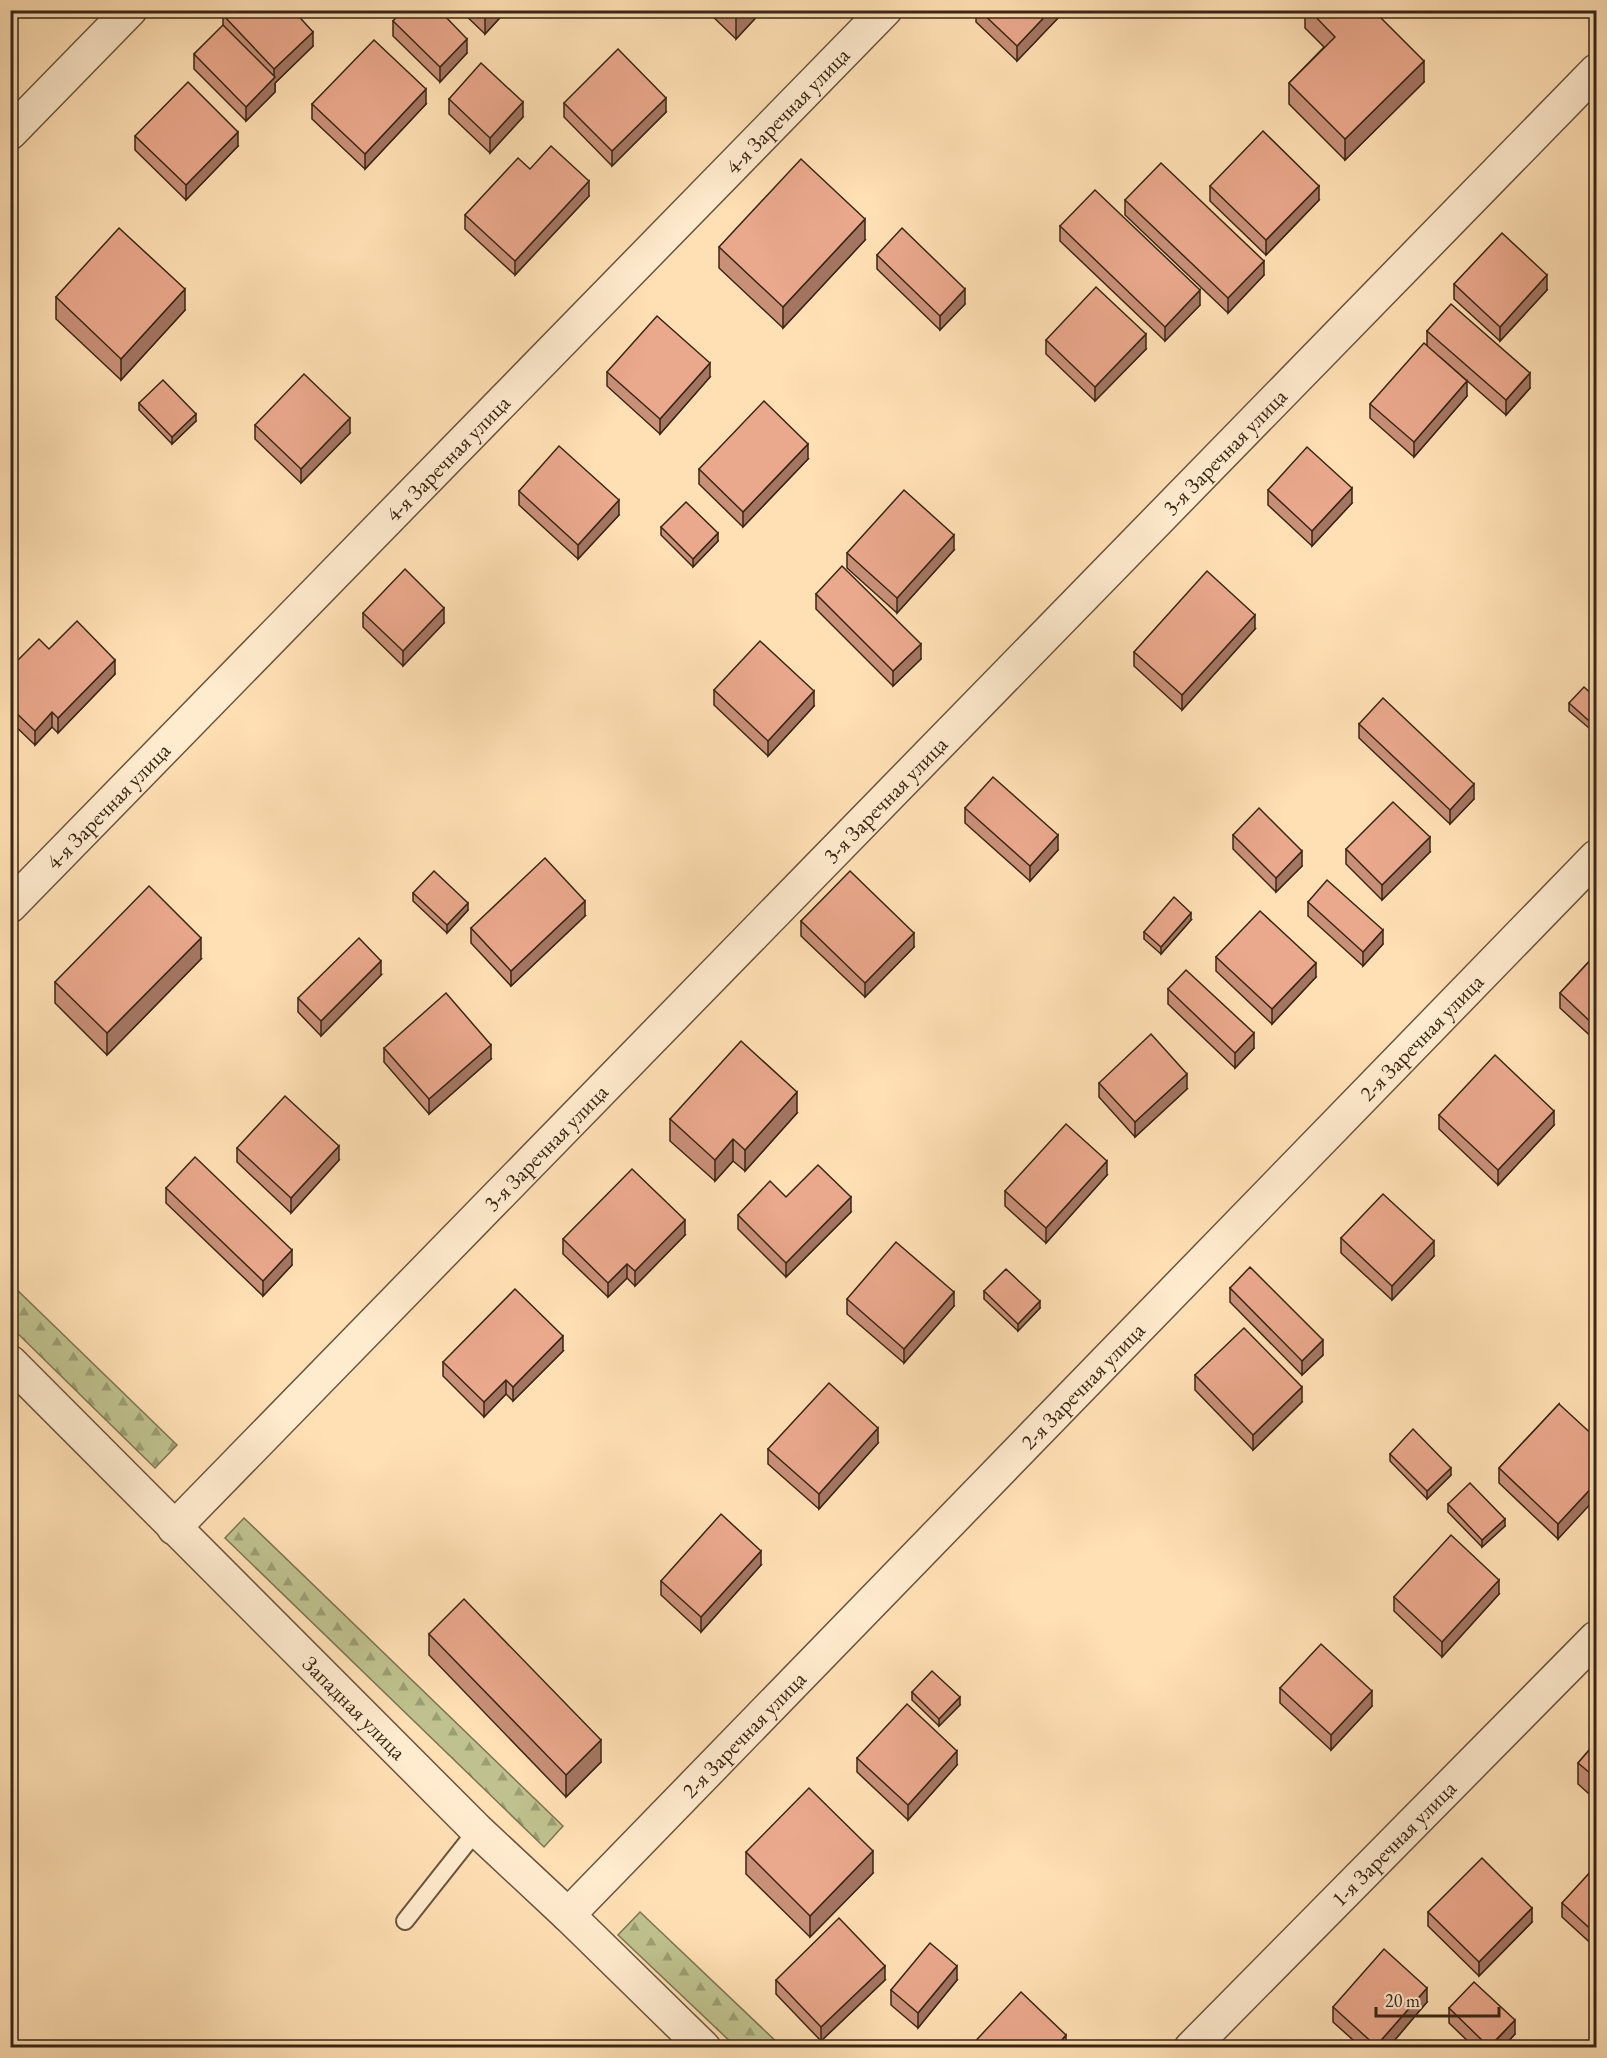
<svg xmlns="http://www.w3.org/2000/svg" width="1607" height="2058" viewBox="0 0 1607 2058" font-family="'EB Garamond',serif">
	<style>
		.forest { fill: url(#forest-firs); stroke: #7c7452; stroke-width: 1.5 }
		.lines { fill: none; stroke-linecap: round; stroke-linejoin: round }
		.service-casing { stroke: #6a553e; stroke-width: 20 }
		.minor-casing { stroke: #6a553e; stroke-width: 36 }
		.service { stroke: #ffebce; stroke-width: 16 }
		.minor { stroke: #ffebce; stroke-width: 33 }
		.wall { fill: #c99078; stroke: #382716; stroke-width: 1.5 }
		.shaded-wall { fill: #a47662; stroke: #382716; stroke-width: 1.5 }
		.building { fill: #eaa88c; stroke: #382716; stroke-width: 1.5 }
		.labels { text-anchor: middle; stroke-width: 4.5; stroke-linejoin: round; paint-order: stroke }
		.street-label { font-size: 22px; fill: #382716; stroke: #ffebce }
	</style>
	<defs>
		<pattern id="forest-firs" width="22" height="20" patternUnits="userSpaceOnUse" patternTransform="scale(1.5)"><rect width="22" height="20" fill="#bfc28e"/><path d="M5 1l3.5 6h-7zM16 11l3.5 6h-7z" fill="#9c9e73"/></pattern>
	</defs>
	<rect width="100%" height="100%" fill="#ffe0b4"/>
	<filter id="stains"><feTurbulence type="fractalNoise" baseFrequency=".00333" numOctaves="4"/><feColorMatrix values="0 0 0 0 .2 0 0 0 0 .09 0 0 0 0 .02 0 0 0 .5 -.17"/></filter>
	<radialGradient id="worn" r=".72"><stop offset=".6" stop-color="#630" stop-opacity="0"/><stop offset="1" stop-color="#630" stop-opacity=".3"/></radialGradient>
	<g class="forest">
		<polygon points="10,1283 177,1445 155,1468 11,1327"/>
		<polygon points="244,1518 563,1826 544,1847 225,1538"/>
		<polygon points="640,1912 782,2047 736,2047 618,1935"/>
	</g>
	<g class="lines">
		<g class="service-casing">
			<polyline id="service" points="405,1921 477,1830"/>
		</g>
		<g class="minor-casing">
			<g id="minor">
				<polyline points="10,133 130,10"/>
				<path id="s1" d="M10,906L885,10"/>
				<path id="s2" d="M10,1362L477,1830L568,1915L704,2048"/>
				<path id="s3" d="M174,1528L1596,71"/>
				<path id="s4" d="M568,1915L1596,857"/>
				<path id="s5" d="M1191,2048L1596,1638"/>
			</g>
		</g>
		<use href="#service" class="service"/>
		<use href="#minor" class="minor"/>
	</g>
	<g class="wall">
		<polygon points="460,10 507,10 485,34"/>
		<polygon points="706,10 763,10 736,39"/>
		<polygon points="976,10 1059,10 1059,17 1017,61 976,22"/>
		<polygon points="1305,10 1373,10 1424,82 1345,160 1289,104 1289,83 1324,47 1305,28"/>
		<polygon points="223,15 313,46 275,83 275,92 246,121 194,69 194,54 223,26"/>
		<polygon points="393,21 467,53 440,82 393,36"/>
		<polygon points="449,99 523,117 490,153 449,114"/>
		<polygon points="564,103 666,112 612,166 564,117"/>
		<polygon points="312,104 426,104 365,169 312,119"/>
		<polygon points="135,136 238,146 186,200 135,150"/>
		<polygon points="530,169 589,196 515,275 465,229 465,215"/>
		<polygon points="1210,186 1319,200 1266,255 1210,201"/>
		<polygon points="1125,200 1264,275 1228,313 1125,215"/>
		<polygon points="1060,226 1200,305 1165,341 1060,241"/>
		<polygon points="865,240 783,328 719,268 719,247"/>
		<polygon points="877,255 965,304 940,330 877,269"/>
		<polygon points="1454,284 1547,290 1500,341 1454,299"/>
		<polygon points="56,297 185,310 121,380 56,319"/>
		<polygon points="1427,331 1530,388 1506,415 1440,357 1467,396 1414,457 1370,418 1370,404 1427,346"/>
		<polygon points="1046,340 1146,349 1095,401 1046,354"/>
		<polygon points="607,372 710,377 660,434 607,386"/>
		<polygon points="139,403 196,421 172,444 139,410"/>
		<polygon points="255,425 350,433 301,483 255,439"/>
		<polygon points="808,459 743,527 699,484 699,469"/>
		<polygon points="1268,490 1352,503 1312,546 1268,505"/>
		<polygon points="519,491 619,515 578,559 519,505"/>
		<polygon points="661,527 718,541 693,567 661,535"/>
		<polygon points="954,550 897,613 847,568 847,553"/>
		<polygon points="816,594 921,659 893,686 816,609"/>
		<polygon points="363,613 444,623 403,666 363,627"/>
		<polygon points="1255,629 1182,710 1134,666 1134,652"/>
		<polygon points="49,649 115,674 58,733 52,727 35,745 10,721 10,668"/>
		<polygon points="714,690 814,706 768,756 714,705"/>
		<polygon points="1596,698 1596,734 1569,711 1569,703"/>
		<polygon points="1359,724 1474,799 1450,824 1359,738"/>
		<polygon points="965,808 1058,850 1030,881 965,823"/>
		<polygon points="1233,835 1302,866 1276,892 1233,849"/>
		<polygon points="1346,849 1430,852 1382,900 1346,864"/>
		<polygon points="413,893 468,910 447,933 413,901"/>
		<polygon points="1308,902 1383,944 1363,966 1308,916"/>
		<polygon points="585,916 511,986 471,943 471,928"/>
		<polygon points="1191,920 1161,954 1144,939 1144,932"/>
		<polygon points="801,921 914,947 865,997 801,936"/>
		<polygon points="1596,954 1596,1041 1560,1008 1560,993"/>
		<polygon points="1216,957 1316,977 1272,1024 1216,971"/>
		<polygon points="201,959 107,1055 55,1003 55,982"/>
		<polygon points="381,975 321,1036 298,1012 298,998"/>
		<polygon points="1168,989 1254,1048 1235,1068 1168,1004"/>
		<polygon points="384,1048 491,1059 429,1114 384,1062"/>
		<polygon points="1099,1083 1187,1089 1135,1137 1099,1097"/>
		<polygon points="797,1113 745,1171 733,1161 715,1181 670,1141 670,1119"/>
		<polygon points="1439,1115 1554,1125 1498,1185 1439,1129"/>
		<polygon points="237,1148 339,1160 291,1213 237,1162"/>
		<polygon points="1107,1175 1046,1243 1005,1206 1005,1191"/>
		<polygon points="166,1188 292,1265 263,1296 166,1203"/>
		<polygon points="786,1197 851,1212 786,1277 738,1229 738,1215"/>
		<polygon points="685,1235 635,1286 627,1278 608,1297 563,1254 563,1239"/>
		<polygon points="1341,1238 1434,1256 1392,1300 1341,1253"/>
		<polygon points="1230,1288 1323,1355 1302,1375 1230,1302"/>
		<polygon points="984,1291 1040,1308 1018,1331 984,1299"/>
		<polygon points="847,1299 954,1306 904,1363 847,1314"/>
		<polygon points="563,1351 513,1401 506,1394 484,1417 443,1376 443,1362"/>
		<polygon points="1195,1375 1302,1402 1253,1450 1195,1390"/>
		<polygon points="1559,1404 1558,1539 1499,1483 1499,1468"/>
		<polygon points="878,1443 819,1509 768,1464 768,1449"/>
		<polygon points="1390,1454 1451,1475 1427,1499 1390,1461"/>
		<polygon points="1448,1504 1505,1526 1482,1547 1448,1512"/>
		<polygon points="761,1565 701,1632 661,1595 661,1581"/>
		<polygon points="1499,1594 1442,1657 1394,1611 1394,1597"/>
		<polygon points="429,1634 601,1762 566,1797 429,1655"/>
		<polygon points="1280,1688 1372,1706 1331,1750 1280,1703"/>
		<polygon points="912,1692 960,1705 939,1726 912,1700"/>
		<polygon points="1596,1742 1596,1800 1578,1784 1578,1763"/>
		<polygon points="857,1758 957,1765 908,1820 857,1772"/>
		<polygon points="746,1852 873,1873 810,1937 746,1874"/>
		<polygon points="1596,1873 1596,1948 1562,1917 1562,1903"/>
		<polygon points="1428,1912 1532,1922 1479,1976 1428,1926"/>
		<polygon points="776,1980 885,1980 821,2041 776,1994"/>
		<polygon points="957,1980 918,2028 891,2005 891,1990"/>
		<polygon points="1427,2002 1388,2048 1362,2048 1333,2022 1333,2007"/>
		<polygon points="1449,2008 1515,2034 1502,2048 1475,2048 1449,2023"/>
	</g>
	<g class="shaded-wall">
		<polygon points="487,10 507,10 485,34 485,12"/>
		<polygon points="742,10 763,10 736,39 736,17"/>
		<polygon points="1051,10 1059,10 1059,17 1017,61 1017,46"/>
		<polygon points="313,32 313,46 275,83 275,92 246,121 246,107 274,78 274,69"/>
		<polygon points="467,39 467,53 440,82 440,67"/>
		<polygon points="1424,61 1424,82 1345,160 1345,139"/>
		<polygon points="426,89 426,104 365,169 365,154"/>
		<polygon points="666,98 666,112 612,166 612,151"/>
		<polygon points="523,102 523,117 490,153 490,138"/>
		<polygon points="238,132 238,146 186,200 186,185"/>
		<polygon points="589,181 589,196 515,275 515,261"/>
		<polygon points="1319,186 1319,200 1266,255 1266,240"/>
		<polygon points="865,219 865,240 783,328 783,307"/>
		<polygon points="1264,261 1264,275 1228,313 1228,298"/>
		<polygon points="1547,275 1547,290 1500,341 1500,327"/>
		<polygon points="185,289 185,310 121,380 121,359"/>
		<polygon points="965,289 965,304 940,330 940,316"/>
		<polygon points="1200,290 1200,305 1165,341 1165,327"/>
		<polygon points="1146,334 1146,349 1095,401 1095,387"/>
		<polygon points="710,363 710,377 660,434 660,419"/>
		<polygon points="1530,373 1530,388 1506,415 1506,400"/>
		<polygon points="1467,381 1467,396 1414,457 1414,442"/>
		<polygon points="196,414 196,421 172,444 172,437"/>
		<polygon points="350,418 350,433 301,483 301,469"/>
		<polygon points="808,444 808,459 743,527 743,512"/>
		<polygon points="1352,488 1352,503 1312,546 1312,531"/>
		<polygon points="619,500 619,515 578,559 578,545"/>
		<polygon points="718,533 718,541 693,567 693,559"/>
		<polygon points="954,535 954,550 897,613 897,598"/>
		<polygon points="444,608 444,623 403,666 403,651"/>
		<polygon points="1255,615 1255,629 1182,710 1182,695"/>
		<polygon points="921,644 921,659 893,686 893,671"/>
		<polygon points="115,660 115,674 58,733 58,718"/>
		<polygon points="814,691 814,706 768,756 768,741"/>
		<polygon points="52,712 52,727 35,745 35,731"/>
		<polygon points="1474,784 1474,799 1450,824 1450,810"/>
		<polygon points="1058,835 1058,850 1030,881 1030,866"/>
		<polygon points="1430,837 1430,852 1382,900 1382,885"/>
		<polygon points="1302,851 1302,866 1276,892 1276,878"/>
		<polygon points="585,901 585,916 511,986 511,971"/>
		<polygon points="468,903 468,910 447,933 447,925"/>
		<polygon points="1191,913 1191,920 1161,954 1161,947"/>
		<polygon points="1383,930 1383,944 1363,966 1363,952"/>
		<polygon points="914,933 914,947 865,997 865,983"/>
		<polygon points="201,938 201,959 107,1055 107,1033"/>
		<polygon points="381,961 381,975 321,1036 321,1021"/>
		<polygon points="1316,963 1316,977 1272,1024 1272,1009"/>
		<polygon points="1254,1033 1254,1048 1235,1068 1235,1053"/>
		<polygon points="491,1045 491,1059 429,1114 429,1099"/>
		<polygon points="1187,1074 1187,1089 1135,1137 1135,1122"/>
		<polygon points="797,1092 797,1113 745,1171 745,1150"/>
		<polygon points="1554,1111 1554,1125 1498,1185 1498,1170"/>
		<polygon points="733,1139 733,1161 715,1181 715,1160"/>
		<polygon points="339,1146 339,1160 291,1213 291,1198"/>
		<polygon points="1107,1161 1107,1175 1046,1243 1046,1228"/>
		<polygon points="851,1197 851,1212 786,1277 786,1263"/>
		<polygon points="685,1220 685,1235 635,1286 635,1271"/>
		<polygon points="1434,1241 1434,1256 1392,1300 1392,1286"/>
		<polygon points="292,1250 292,1265 263,1296 263,1281"/>
		<polygon points="627,1264 627,1278 608,1297 608,1283"/>
		<polygon points="954,1292 954,1306 904,1363 904,1349"/>
		<polygon points="1040,1301 1040,1308 1018,1331 1018,1324"/>
		<polygon points="563,1336 563,1351 513,1401 513,1387"/>
		<polygon points="1323,1340 1323,1355 1302,1375 1302,1361"/>
		<polygon points="506,1380 506,1394 484,1417 484,1402"/>
		<polygon points="1302,1387 1302,1402 1253,1450 1253,1435"/>
		<polygon points="878,1428 878,1443 819,1509 819,1494"/>
		<polygon points="1451,1468 1451,1475 1427,1499 1427,1491"/>
		<polygon points="1596,1483 1596,1498 1558,1539 1558,1524"/>
		<polygon points="1505,1519 1505,1526 1482,1547 1482,1540"/>
		<polygon points="761,1551 761,1565 701,1632 701,1617"/>
		<polygon points="1499,1580 1499,1594 1442,1657 1442,1642"/>
		<polygon points="1372,1691 1372,1706 1331,1750 1331,1735"/>
		<polygon points="960,1697 960,1705 939,1726 939,1719"/>
		<polygon points="601,1740 601,1762 566,1797 566,1775"/>
		<polygon points="957,1751 957,1765 908,1820 908,1805"/>
		<polygon points="873,1851 873,1873 810,1937 810,1916"/>
		<polygon points="1532,1908 1532,1922 1479,1976 1479,1962"/>
		<polygon points="885,1966 885,1980 821,2041 821,2027"/>
		<polygon points="957,1966 957,1980 918,2028 918,2013"/>
		<polygon points="1427,1988 1427,2002 1388,2048 1376,2048 1376,2046"/>
		<polygon points="1515,2020 1515,2034 1502,2048 1489,2048"/>
		<polygon points="1066,2035 1066,2048 1055,2048"/>
	</g>
	<g class="building">
		<polygon points="228,10 293,10 313,32 274,69 223,15"/>
		<polygon points="403,10 439,10 467,39 440,67 393,21"/>
		<polygon points="728,10 742,10 736,17"/>
		<polygon points="979,10 1051,10 1017,46"/>
		<polygon points="1309,10 1373,10 1424,61 1345,139 1289,83 1335,37"/>
		<polygon points="223,25 275,77 246,107 194,54"/>
		<polygon points="374,40 426,89 365,154 312,104"/>
		<polygon points="618,49 666,98 612,151 564,103"/>
		<polygon points="481,63 523,102 490,138 449,99"/>
		<polygon points="188,82 238,132 186,185 135,136"/>
		<polygon points="1263,131 1319,186 1266,240 1210,186"/>
		<polygon points="551,146 589,181 515,261 465,215 518,158 530,169"/>
		<polygon points="801,159 865,219 783,307 719,247"/>
		<polygon points="1161,163 1264,261 1228,298 1125,200"/>
		<polygon points="1095,190 1200,290 1165,327 1060,226"/>
		<polygon points="119,228 185,289 121,359 56,297"/>
		<polygon points="902,228 965,289 940,316 877,255"/>
		<polygon points="1502,233 1547,275 1500,327 1454,284"/>
		<polygon points="1096,287 1146,334 1095,387 1046,340"/>
		<polygon points="1451,304 1530,373 1506,400 1427,331"/>
		<polygon points="657,316 710,363 660,419 607,372"/>
		<polygon points="1424,343 1467,381 1414,442 1370,404"/>
		<polygon points="304,374 350,418 301,469 255,425"/>
		<polygon points="163,380 196,414 172,437 139,403"/>
		<polygon points="764,401 808,444 743,512 699,469"/>
		<polygon points="559,446 619,500 578,545 519,491"/>
		<polygon points="1307,447 1352,488 1312,531 1268,490"/>
		<polygon points="904,490 954,535 897,598 847,553"/>
		<polygon points="686,502 718,533 693,559 661,527"/>
		<polygon points="842,566 921,644 893,671 816,594"/>
		<polygon points="405,569 444,608 403,651 363,613"/>
		<polygon points="1207,571 1255,615 1182,695 1134,652"/>
		<polygon points="77,621 115,660 58,718 52,712 35,731 10,707 10,668 39,639 49,649"/>
		<polygon points="760,641 814,691 768,741 714,690"/>
		<polygon points="1584,687 1596,698 1596,727 1569,703"/>
		<polygon points="1383,698 1474,784 1450,810 1359,724"/>
		<polygon points="993,777 1058,835 1030,866 965,808"/>
		<polygon points="1393,802 1430,837 1382,885 1346,849"/>
		<polygon points="1259,808 1302,851 1276,878 1233,835"/>
		<polygon points="545,858 585,901 511,971 471,928"/>
		<polygon points="434,871 468,903 447,925 413,893"/>
		<polygon points="850,871 914,933 865,983 801,921"/>
		<polygon points="1327,880 1383,930 1363,952 1308,902"/>
		<polygon points="149,886 201,938 107,1033 55,982"/>
		<polygon points="1174,897 1191,913 1161,947 1144,932"/>
		<polygon points="1260,911 1316,963 1272,1009 1216,957"/>
		<polygon points="359,938 381,961 321,1021 298,998"/>
		<polygon points="1596,954 1596,1027 1560,993"/>
		<polygon points="1186,970 1254,1033 1235,1053 1168,989"/>
		<polygon points="446,993 491,1045 429,1099 384,1048"/>
		<polygon points="1151,1034 1187,1074 1135,1122 1099,1083"/>
		<polygon points="741,1041 797,1092 745,1150 733,1139 715,1160 670,1119"/>
		<polygon points="1495,1055 1554,1111 1498,1170 1439,1115"/>
		<polygon points="285,1096 339,1146 291,1198 237,1148"/>
		<polygon points="1066,1124 1107,1161 1046,1228 1005,1191"/>
		<polygon points="195,1157 292,1250 263,1281 166,1188"/>
		<polygon points="818,1165 851,1197 786,1263 738,1215 770,1181 786,1197"/>
		<polygon points="632,1169 685,1220 635,1271 627,1264 608,1283 563,1239"/>
		<polygon points="1383,1194 1434,1241 1392,1286 1341,1238"/>
		<polygon points="896,1242 954,1292 904,1349 847,1299"/>
		<polygon points="1250,1267 1323,1340 1302,1361 1230,1288"/>
		<polygon points="1006,1269 1040,1301 1018,1324 984,1291"/>
		<polygon points="515,1289 563,1336 513,1387 506,1380 484,1402 443,1362"/>
		<polygon points="1244,1328 1302,1387 1253,1435 1195,1375"/>
		<polygon points="829,1383 878,1428 819,1494 768,1449"/>
		<polygon points="1559,1404 1596,1438 1596,1483 1558,1524 1499,1468"/>
		<polygon points="1413,1429 1451,1468 1427,1491 1390,1454"/>
		<polygon points="1470,1483 1505,1519 1482,1540 1448,1504"/>
		<polygon points="721,1514 761,1551 701,1617 661,1581"/>
		<polygon points="1451,1535 1499,1580 1442,1642 1394,1597"/>
		<polygon points="464,1599 601,1740 566,1775 429,1634"/>
		<polygon points="1321,1644 1372,1691 1331,1735 1280,1688"/>
		<polygon points="932,1671 960,1697 939,1719 912,1692"/>
		<polygon points="907,1704 957,1751 908,1805 857,1758"/>
		<polygon points="1596,1742 1596,1778 1578,1763"/>
		<polygon points="809,1788 873,1851 810,1916 746,1852"/>
		<polygon points="1482,1858 1532,1908 1479,1962 1428,1912"/>
		<polygon points="1593,1869 1596,1873 1596,1934 1562,1903"/>
		<polygon points="839,1918 885,1966 821,2027 776,1980"/>
		<polygon points="930,1943 957,1966 918,2013 891,1990"/>
		<polygon points="1384,1949 1427,1988 1376,2046 1333,2007"/>
		<polygon points="1474,1982 1515,2020 1489,2047 1449,2008"/>
		<polygon points="1021,1992 1066,2035 1055,2048 969,2048"/>
	</g>
	<g class="labels">
		<g class="street-label">
			<text dy="8" stroke="none"><textPath href="#s1" startOffset="1112">4-я Заречная улица</textPath></text>
			<text dy="8" stroke="none"><textPath href="#s3" startOffset="1504">3-я Заречная улица</textPath></text>
			<text dy="8" stroke="none"><textPath href="#s1" startOffset="626">4-я Заречная улица</textPath></text>
			<text dy="8" stroke="none"><textPath href="#s3" startOffset="1018">3-я Заречная улица</textPath></text>
			<text dy="8" stroke="none"><textPath href="#s1" startOffset="140">4-я Заречная улица</textPath></text>
			<text dy="8" stroke="none"><textPath href="#s4" startOffset="1224">2-я Заречная улица</textPath></text>
			<text dy="8" stroke="none"><textPath href="#s3" startOffset="532">3-я Заречная улица</textPath></text>
			<text dy="8" stroke="none"><textPath href="#s4" startOffset="738">2-я Заречная улица</textPath></text>
			<text dy="8" stroke="none"><textPath href="#s2" startOffset="488">Западная улица</textPath></text>
			<text dy="8" stroke="none"><textPath href="#s4" startOffset="252">2-я Заречная улица</textPath></text>
			<text dy="8" stroke="none"><textPath href="#s5" startOffset="288">1-я Заречная улица</textPath></text>
		</g>
	</g>
	<rect width="1607" height="2058" fill="none" stroke="#ffe0b4" stroke-width="36"/>
	<rect x="12" y="12" width="1583" height="2034" fill="none" stroke="#382716" stroke-width="3"/>
	<rect x="18" y="18" width="1571" height="2022" fill="none" stroke="#382716" stroke-width="1.5"/>
	<path d="M1376 2007v9h123v-9" fill="none" stroke="#382716" stroke-width="3"/>
	<text x="1385" y="2007" font-size="18" fill="#382716" stroke="#ffebce" stroke-width="4.5" paint-order="stroke">20 m</text>
	<rect width="100%" height="100%" filter="url(#stains)"/>
	<rect width="100%" height="100%" fill="url(#worn)"/>
</svg>
